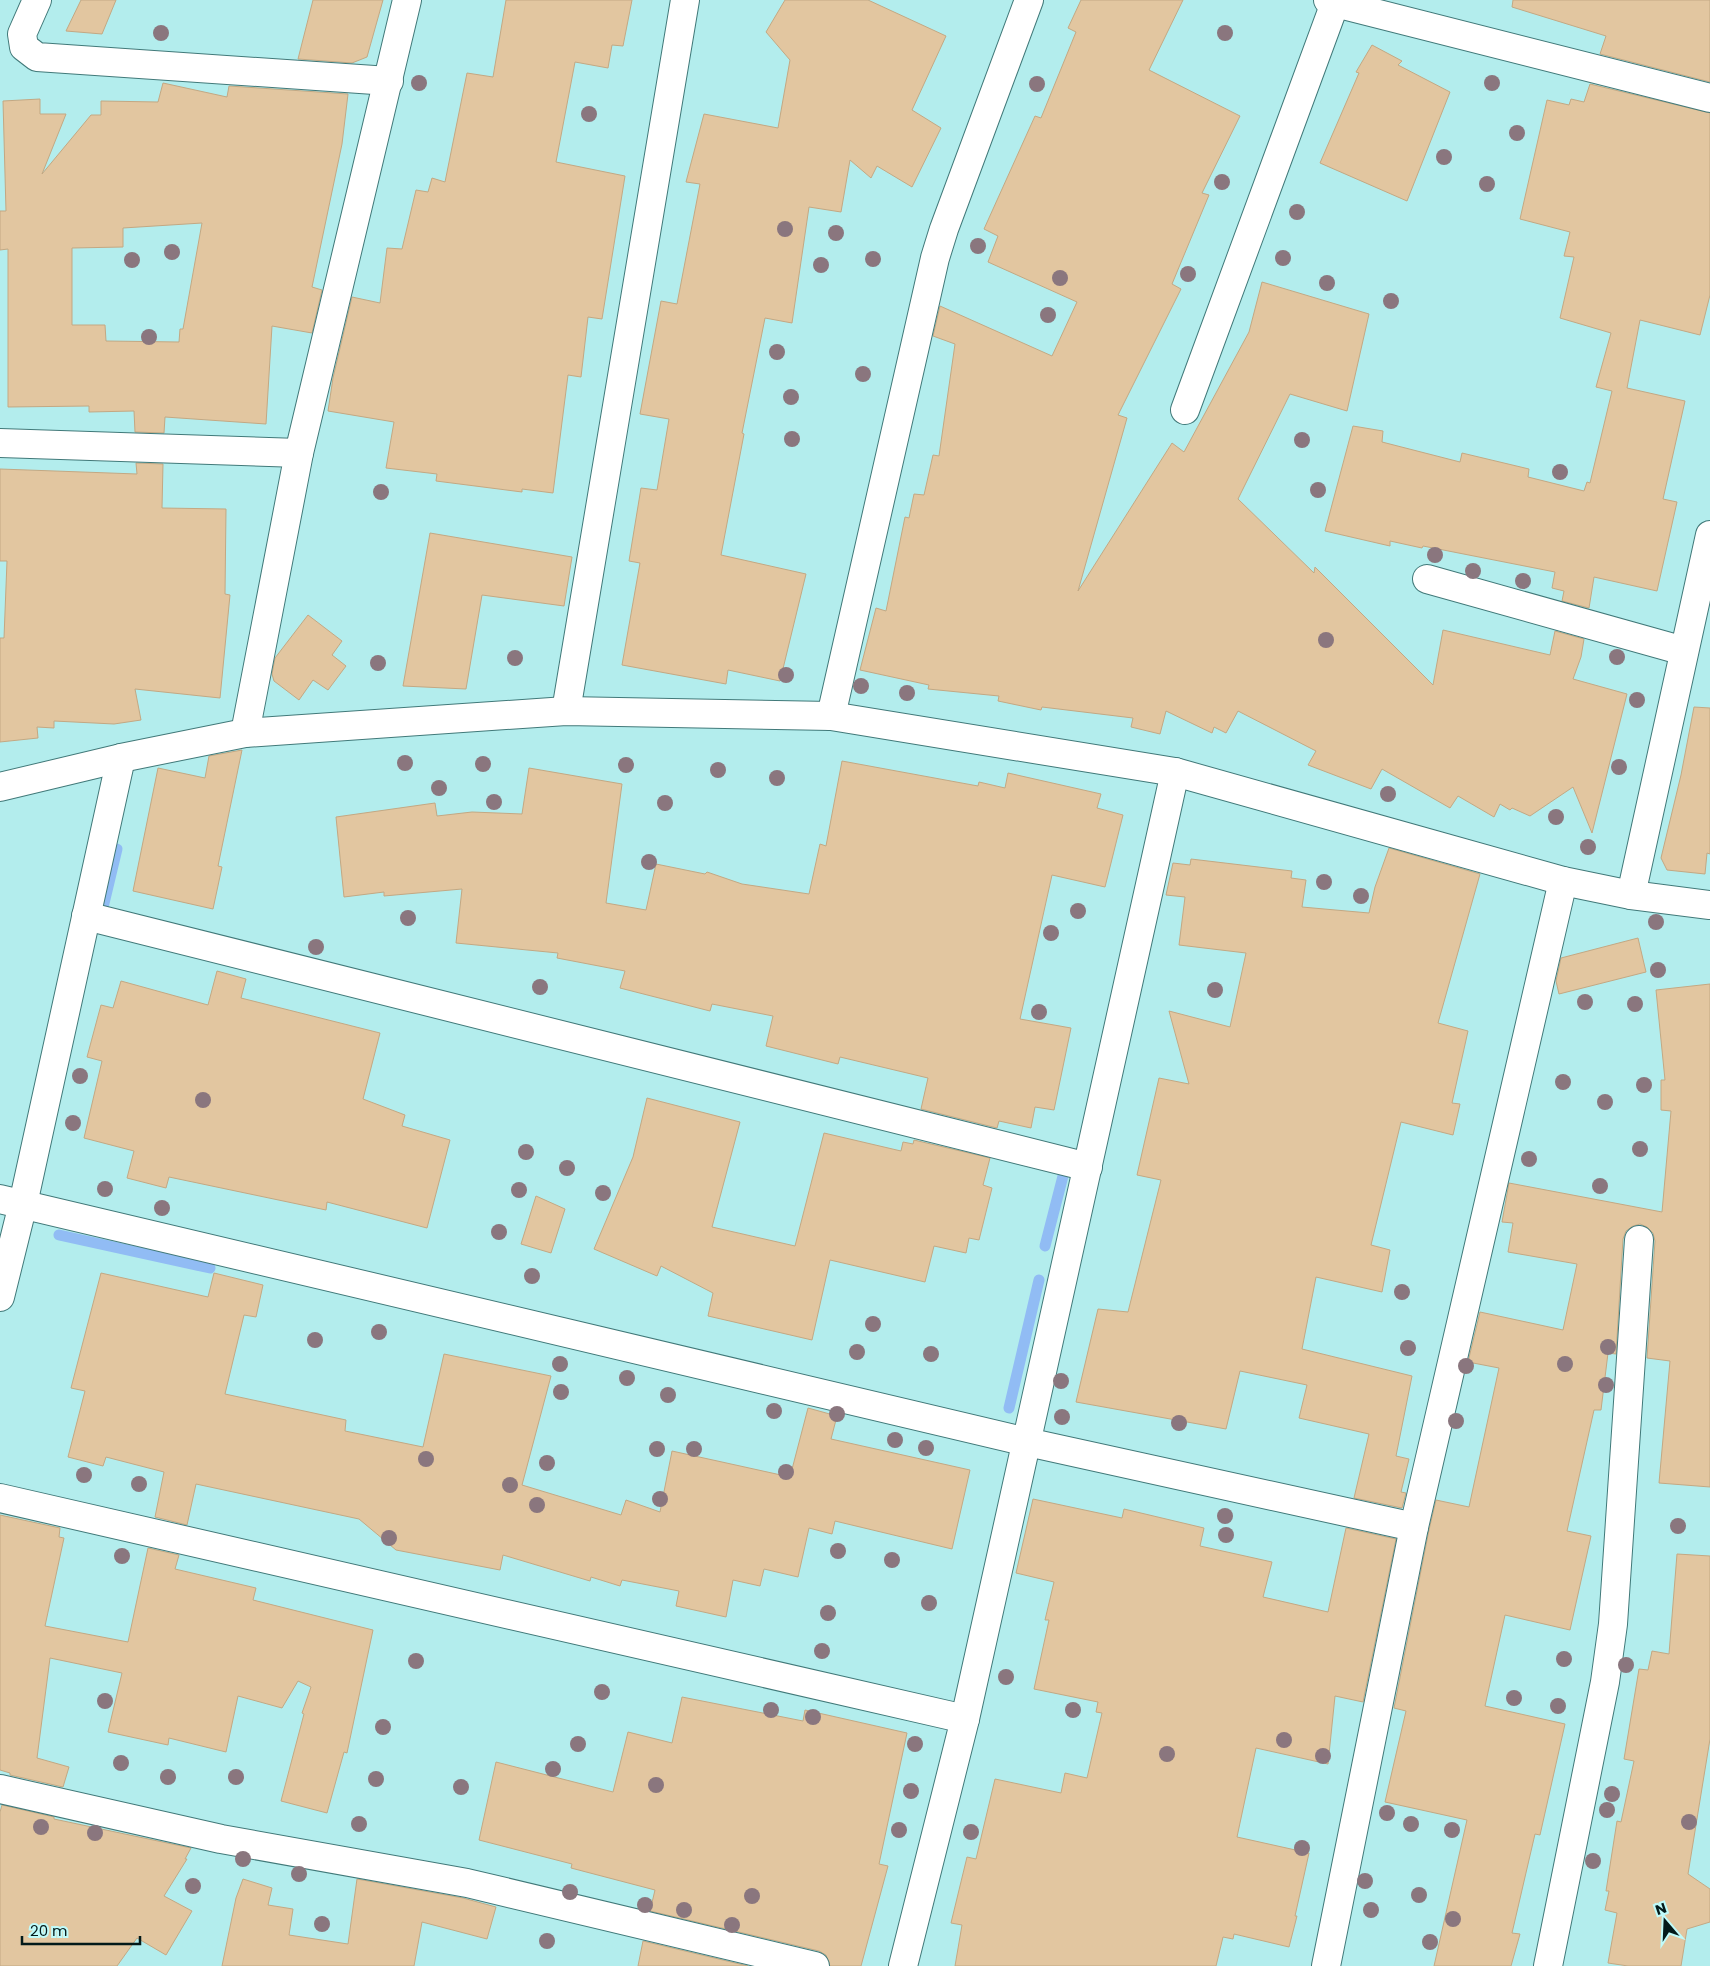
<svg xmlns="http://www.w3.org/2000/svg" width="1710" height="1966" viewBox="0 0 1710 1966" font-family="Poppins,sans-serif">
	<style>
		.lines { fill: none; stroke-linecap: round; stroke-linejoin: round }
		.stream { stroke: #91bcf4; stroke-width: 11 }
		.building { fill: #e2c6a0; stroke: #c3a883; fill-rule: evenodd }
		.minor-casing { stroke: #417979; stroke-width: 30 }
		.minor { stroke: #fff; stroke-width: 28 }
		.tree { fill: #8a767e }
	</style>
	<rect width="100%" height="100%" fill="#b3eded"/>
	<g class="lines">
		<g class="stream">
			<polyline points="100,920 117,849"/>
			<polyline points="59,1235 210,1268"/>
			<polyline points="1045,1246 1063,1176"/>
			<polyline points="1009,1408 1039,1280"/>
		</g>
	</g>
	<g class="building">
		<polygon points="81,0 116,0 102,34 66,31"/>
		<polygon points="313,0 383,0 367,57 352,63 298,59"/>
		<polygon points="506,0 632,0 623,46 612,45 608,68 575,62 556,162 625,176 602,319 588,317 581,377 568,375 553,493 522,489 522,492 436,481 437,474 386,468 394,422 328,411 333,378 352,297 380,303 387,248 402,249 416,190 428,192 432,178 445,182 467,73 493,77"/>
		<polygon points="785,0 868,0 946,36 912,110 941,128 912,187 877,166 871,178 850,160 841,212 809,207 792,323 765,318 742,433 744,434 721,555 806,574 780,681 728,670 726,684 622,665 640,563 629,561 641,488 657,490 669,419 640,414 661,301 677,304 700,184 686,182 704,114 778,128 790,60 766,32"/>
		<polygon points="1081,0 1183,0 1149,70 1240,116 1202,193 1209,195 1172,284 1181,289 1118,415 1127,418 1078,591 1172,443 1184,452 1249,332 1262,282 1369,314 1347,411 1290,394 1238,499 1314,573 1315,567 1433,685 1443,630 1550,655 1555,631 1584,639 1581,657 1573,679 1627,694 1592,833 1573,787 1530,816 1512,808 1510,810 1500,804 1494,817 1458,796 1450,808 1382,769 1371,789 1308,765 1316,751 1238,711 1226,733 1214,727 1212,733 1166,711 1160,734 1131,727 1133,718 1042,707 1041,710 998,701 999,696 928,689 929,685 860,670 876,608 886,611 905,517 909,518 914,494 924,495 933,455 939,456 955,344 933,336 940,306 1052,356 1077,302 988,262 998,236 984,229 1035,116 1041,118 1076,32 1068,28"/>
		<polygon points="1513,0 1710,0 1710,82 1600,54 1606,36 1512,7"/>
		<polygon points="1372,45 1402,61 1398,65 1450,92 1407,201 1320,163 1359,73 1356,72"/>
		<path d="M163,83L227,97L229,86L348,94L342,144L312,287L322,290L312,333L272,326L266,424L165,417L164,433L135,432L134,411L89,412V406L8,407V249L0,250V211H6L3,101L40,99V114H66L42,174L91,115H101V101L158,102ZM202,223L183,329H180L179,342L106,341L105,325H72V248L123,247V228Z"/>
		<polygon points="1590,84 1710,113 1710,295 1700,335 1640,320 1627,388 1685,401 1663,499 1677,502 1657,591 1594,577 1589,608 1562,601 1564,591 1552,588 1555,572 1423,546 1422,548 1390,541 1390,546 1325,531 1353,426 1383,431 1382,442 1460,462 1462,453 1529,469 1528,477 1584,491 1587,482 1590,483 1612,391 1596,387 1611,333 1560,318 1574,257 1564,256 1570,232 1520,219 1547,100 1569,105 1571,99 1584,102"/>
		<polygon points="136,463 163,464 162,508 226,509 225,594 230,595 220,698 135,689 141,720 114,724 54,721 54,728 37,727 38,738 0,742 0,638 4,638 7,561 0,561 0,469 137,474"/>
		<polygon points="430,533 572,557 564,606 482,595 466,689 403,686"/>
		<polygon points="308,615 342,641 332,655 346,666 328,690 313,680 299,700 274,681 272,674 275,658"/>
		<polygon points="1694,707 1710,708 1710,854 1707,853 1705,874 1667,870 1661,858 1681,775"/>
		<polygon points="242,750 218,866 222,867 213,909 133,891 158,768 205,778 209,756"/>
		<polygon points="842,761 978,786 979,782 1005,788 1008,773 1101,794 1097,808 1123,815 1105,887 1052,875 1020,1019 1071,1028 1054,1110 1035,1107 1031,1128 999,1121 997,1128 921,1109 928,1078 840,1057 838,1064 766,1046 773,1016 712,1004 710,1011 620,988 625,971 557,958 558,953 456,943 462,889 384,896 384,892 344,897 336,817 435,803 437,816 472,812 522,814 529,768 622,784 606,903 646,910 656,864 705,874 707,872 742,884 809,894 820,844 826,846"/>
		<polygon points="1389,848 1480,874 1438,1023 1468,1031 1452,1103 1460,1104 1453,1135 1401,1122 1371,1245 1390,1250 1382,1292 1316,1277 1302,1349 1412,1376 1396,1456 1409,1459 1401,1492 1406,1493 1402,1508 1354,1498 1369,1434 1299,1418 1307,1385 1240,1371 1226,1429 1076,1402 1098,1309 1128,1312 1161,1180 1137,1175 1159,1078 1189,1084 1169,1011 1230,1027 1246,953 1179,945 1185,897 1166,895 1173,863 1190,865 1191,859 1292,871 1291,878 1306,880 1302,907 1369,913 1375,887"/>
		<polygon points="1638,938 1646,972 1559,994 1556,981 1561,958"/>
		<polygon points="217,971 246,979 241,998 380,1033 363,1099 405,1115 402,1126 450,1140 427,1228 327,1202 326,1210 169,1177 166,1188 127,1178 134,1151 84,1138 102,1061 87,1057 101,1005 113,1008 121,981 208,1005"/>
		<polygon points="1710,984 1710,1487 1659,1483 1670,1361 1647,1358 1655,1241 1653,1233 1647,1227 1640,1224 1633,1226 1626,1231 1623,1239 1616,1354 1608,1353 1601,1410 1594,1410 1567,1531 1591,1536 1570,1630 1505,1615 1485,1706 1565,1724 1540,1835 1535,1834 1512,1933 1520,1934 1511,1966 1434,1966 1467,1820 1385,1802 1406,1711 1394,1708 1429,1530 1436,1500 1469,1507 1499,1368 1468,1362 1480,1312 1563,1330 1577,1264 1508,1252 1513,1223 1502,1222 1509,1183 1662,1212 1671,1111 1661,1110 1661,1080 1665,1080 1656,990"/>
		<polygon points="647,1098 740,1122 712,1227 795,1246 824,1133 901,1151 903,1142 913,1144 914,1140 990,1158 983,1185 992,1188 979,1240 969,1238 966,1253 934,1246 925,1282 830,1260 812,1340 708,1316 713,1293 661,1266 657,1276 594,1249 633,1157"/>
		<polygon points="536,1196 565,1209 551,1253 521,1244"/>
		<polygon points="101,1273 208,1297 214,1273 263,1285 256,1317 244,1315 225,1394 346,1420 345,1431 423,1447 444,1354 551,1376 522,1485 621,1515 626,1500 660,1512 672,1451 790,1477 808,1408 837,1416 831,1439 970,1470 952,1549 835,1521 832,1534 809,1528 798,1577 764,1569 760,1586 733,1580 726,1617 676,1606 679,1591 622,1580 620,1586 591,1577 590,1581 503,1555 500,1570 396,1550 359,1519 196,1484 187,1525 155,1517 164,1472 106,1457 103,1466 68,1457 85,1391 71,1388"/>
		<polygon points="1033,1499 1122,1518 1124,1509 1204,1528 1200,1546 1272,1562 1263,1597 1328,1612 1346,1528 1396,1539 1363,1702 1335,1696 1328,1764 1256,1748 1237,1837 1309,1853 1295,1916 1297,1916 1289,1947 1234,1934 1233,1939 1223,1937 1216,1966 955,1966 962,1925 951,1923 967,1857 976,1859 995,1779 1061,1793 1065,1773 1087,1778 1102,1713 1096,1712 1098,1702 1034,1689 1049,1620 1045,1620 1054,1582 1016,1573"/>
		<polygon points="0,1515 60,1528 59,1537 64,1538 45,1626 128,1642 148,1548 179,1555 175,1569 256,1588 253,1600 373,1630 347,1753 344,1752 327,1813 281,1801 304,1714 302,1713 311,1687 298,1681 282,1708 238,1696 226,1752 169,1738 168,1745 108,1732 122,1673 50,1658 37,1758 69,1767 63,1787 10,1775 10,1773 0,1770"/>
		<polygon points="1677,1554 1710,1556 1710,1739 1688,1874 1710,1889 1710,1922 1687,1929 1681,1966 1628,1966 1608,1963 1617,1913 1605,1910 1609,1891 1606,1891 1617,1821 1621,1822 1634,1761 1624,1759 1639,1669 1648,1670 1652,1651 1669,1654"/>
		<polygon points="682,1697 803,1721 805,1710 907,1733 879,1864 888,1866 861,1966 830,1966 826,1955 819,1951 650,1911 655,1890 571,1868 572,1864 479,1840 496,1762 613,1792 628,1732 672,1743"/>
		<polygon points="2,1805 54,1817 54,1819 191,1848 185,1859 187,1859 164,1896 192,1911 166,1955 137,1938 117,1966 0,1966 0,1812"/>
		<polygon points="243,1879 272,1888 268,1905 293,1909 289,1935 348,1944 357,1879 463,1898 496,1907 487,1939 422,1922 414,1966 222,1966 236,1898"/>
		<polygon points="643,1941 748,1966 638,1966"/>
	</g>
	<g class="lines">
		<g class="minor-casing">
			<g id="minor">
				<polyline points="37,0 22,34 24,47 37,57 389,81"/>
				<polyline points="1328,0 1335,3 1710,98"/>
				<polyline points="1185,410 1335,3"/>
				<polyline points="0,443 299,453"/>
				<polyline points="1427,579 1684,651"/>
				<polyline points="566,711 685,0"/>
				<polyline points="831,716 935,258 944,229 1029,0"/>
				<polyline points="245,733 299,453 407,0"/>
				<polyline points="0,787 121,758 245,733 566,711 831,716 1175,772 1563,881 1631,895 1710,905"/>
				<polyline points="1631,895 1710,535"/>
				<polyline points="86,916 1088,1167"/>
				<polyline points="0,1199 1027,1442 1414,1527"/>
				<polyline points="0,1297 23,1204 121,758"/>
				<polyline points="0,1498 965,1719"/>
				<polyline points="0,1789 221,1839 467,1883 815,1966"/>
				<polyline points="903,1966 965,1719 1175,772"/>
				<polyline points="1326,1966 1414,1527 1563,881"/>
				<polyline points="1548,1966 1605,1682 1613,1624 1639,1240"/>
			</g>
		</g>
		<use href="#minor" class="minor"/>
	</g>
	<g class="tree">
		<circle cx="161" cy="33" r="8"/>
		<circle cx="1225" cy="33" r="8"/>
		<circle cx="419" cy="83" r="8"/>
		<circle cx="1492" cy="83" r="8"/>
		<circle cx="1037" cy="84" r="8"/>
		<circle cx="589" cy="114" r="8"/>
		<circle cx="1517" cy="133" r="8"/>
		<circle cx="1444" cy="157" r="8"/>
		<circle cx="1222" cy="182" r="8"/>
		<circle cx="1487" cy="184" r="8"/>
		<circle cx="1297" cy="212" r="8"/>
		<circle cx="785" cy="229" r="8"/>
		<circle cx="836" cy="233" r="8"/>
		<circle cx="978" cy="246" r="8"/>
		<circle cx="172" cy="252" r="8"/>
		<circle cx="1283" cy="258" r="8"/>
		<circle cx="873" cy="259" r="8"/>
		<circle cx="132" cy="260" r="8"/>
		<circle cx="821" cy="265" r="8"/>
		<circle cx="1188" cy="274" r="8"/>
		<circle cx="1060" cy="278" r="8"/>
		<circle cx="1327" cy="283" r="8"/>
		<circle cx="1391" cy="301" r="8"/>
		<circle cx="1048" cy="315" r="8"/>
		<circle cx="149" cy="337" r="8"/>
		<circle cx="777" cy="352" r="8"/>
		<circle cx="863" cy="374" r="8"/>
		<circle cx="791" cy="397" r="8"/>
		<circle cx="792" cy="439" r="8"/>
		<circle cx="1302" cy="440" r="8"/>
		<circle cx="1560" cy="472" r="8"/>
		<circle cx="1318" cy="490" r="8"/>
		<circle cx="381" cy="492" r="8"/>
		<circle cx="1435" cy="555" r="8"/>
		<circle cx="1473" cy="571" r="8"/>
		<circle cx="1523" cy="581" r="8"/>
		<circle cx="1326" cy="640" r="8"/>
		<circle cx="1617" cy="657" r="8"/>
		<circle cx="515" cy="658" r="8"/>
		<circle cx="378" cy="663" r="8"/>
		<circle cx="786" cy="675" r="8"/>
		<circle cx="861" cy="686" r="8"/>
		<circle cx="907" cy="693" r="8"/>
		<circle cx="1637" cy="700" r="8"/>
		<circle cx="405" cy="763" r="8"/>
		<circle cx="483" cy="764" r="8"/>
		<circle cx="626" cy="765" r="8"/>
		<circle cx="1619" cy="767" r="8"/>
		<circle cx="718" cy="770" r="8"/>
		<circle cx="777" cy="778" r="8"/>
		<circle cx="439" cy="788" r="8"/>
		<circle cx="1388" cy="794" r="8"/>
		<circle cx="494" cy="802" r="8"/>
		<circle cx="665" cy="803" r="8"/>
		<circle cx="1556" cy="817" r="8"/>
		<circle cx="1588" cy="847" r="8"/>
		<circle cx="649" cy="862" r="8"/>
		<circle cx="1324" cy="882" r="8"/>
		<circle cx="1361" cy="896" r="8"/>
		<circle cx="1078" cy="911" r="8"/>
		<circle cx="408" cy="918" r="8"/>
		<circle cx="1656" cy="922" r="8"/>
		<circle cx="1051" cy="933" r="8"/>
		<circle cx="316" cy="947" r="8"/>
		<circle cx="1658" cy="970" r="8"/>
		<circle cx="540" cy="987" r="8"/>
		<circle cx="1215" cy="990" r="8"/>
		<circle cx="1585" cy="1002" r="8"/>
		<circle cx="1635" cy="1004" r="8"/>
		<circle cx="1039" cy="1012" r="8"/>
		<circle cx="80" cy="1076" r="8"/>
		<circle cx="1563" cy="1082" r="8"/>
		<circle cx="1644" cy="1085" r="8"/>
		<circle cx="203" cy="1100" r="8"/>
		<circle cx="1605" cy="1102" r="8"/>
		<circle cx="73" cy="1123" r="8"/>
		<circle cx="1640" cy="1149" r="8"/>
		<circle cx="526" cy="1152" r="8"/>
		<circle cx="1529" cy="1159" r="8"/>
		<circle cx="567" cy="1168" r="8"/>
		<circle cx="1600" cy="1186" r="8"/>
		<circle cx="105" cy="1189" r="8"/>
		<circle cx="519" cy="1190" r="8"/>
		<circle cx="603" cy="1193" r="8"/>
		<circle cx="162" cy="1208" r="8"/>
		<circle cx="499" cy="1232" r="8"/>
		<circle cx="532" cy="1276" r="8"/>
		<circle cx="1402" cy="1292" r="8"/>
		<circle cx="873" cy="1324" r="8"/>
		<circle cx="379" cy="1332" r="8"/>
		<circle cx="315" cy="1340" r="8"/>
		<circle cx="1608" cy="1347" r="8"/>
		<circle cx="1408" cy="1348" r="8"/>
		<circle cx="857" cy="1352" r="8"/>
		<circle cx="931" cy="1354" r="8"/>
		<circle cx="560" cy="1364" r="8"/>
		<circle cx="1565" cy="1364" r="8"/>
		<circle cx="1466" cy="1366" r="8"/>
		<circle cx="627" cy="1378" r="8"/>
		<circle cx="1061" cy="1381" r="8"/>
		<circle cx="1606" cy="1385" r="8"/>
		<circle cx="561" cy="1392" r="8"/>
		<circle cx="668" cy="1395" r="8"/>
		<circle cx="774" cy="1411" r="8"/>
		<circle cx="837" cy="1414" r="8"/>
		<circle cx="1062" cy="1417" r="8"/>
		<circle cx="1456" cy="1421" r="8"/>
		<circle cx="1179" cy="1423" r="8"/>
		<circle cx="895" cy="1440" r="8"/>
		<circle cx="926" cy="1448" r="8"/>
		<circle cx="657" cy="1449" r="8"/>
		<circle cx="694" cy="1449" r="8"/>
		<circle cx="426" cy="1459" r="8"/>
		<circle cx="547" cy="1463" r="8"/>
		<circle cx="786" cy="1472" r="8"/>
		<circle cx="84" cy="1475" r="8"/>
		<circle cx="139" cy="1484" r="8"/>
		<circle cx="510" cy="1485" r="8"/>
		<circle cx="660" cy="1499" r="8"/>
		<circle cx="537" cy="1505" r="8"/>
		<circle cx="1225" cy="1516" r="8"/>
		<circle cx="1678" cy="1526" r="8"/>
		<circle cx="1226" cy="1535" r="8"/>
		<circle cx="389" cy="1538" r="8"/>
		<circle cx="838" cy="1551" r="8"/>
		<circle cx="122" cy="1556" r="8"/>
		<circle cx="892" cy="1560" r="8"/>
		<circle cx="929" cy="1603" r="8"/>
		<circle cx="828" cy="1613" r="8"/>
		<circle cx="822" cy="1651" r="8"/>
		<circle cx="1564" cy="1659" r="8"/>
		<circle cx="416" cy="1661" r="8"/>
		<circle cx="1626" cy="1665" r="8"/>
		<circle cx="1006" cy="1677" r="8"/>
		<circle cx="602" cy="1692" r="8"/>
		<circle cx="1514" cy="1698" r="8"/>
		<circle cx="105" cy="1701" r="8"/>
		<circle cx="1558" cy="1706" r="8"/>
		<circle cx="771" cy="1710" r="8"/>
		<circle cx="1073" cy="1710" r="8"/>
		<circle cx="813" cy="1717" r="8"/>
		<circle cx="383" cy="1727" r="8"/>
		<circle cx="1284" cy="1740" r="8"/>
		<circle cx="578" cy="1744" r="8"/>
		<circle cx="915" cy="1744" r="8"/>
		<circle cx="1167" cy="1754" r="8"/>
		<circle cx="1323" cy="1756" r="8"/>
		<circle cx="121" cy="1763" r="8"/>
		<circle cx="553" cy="1769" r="8"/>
		<circle cx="168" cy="1777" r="8"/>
		<circle cx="236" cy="1777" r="8"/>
		<circle cx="376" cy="1779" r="8"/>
		<circle cx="656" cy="1785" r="8"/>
		<circle cx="461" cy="1787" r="8"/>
		<circle cx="911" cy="1791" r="8"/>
		<circle cx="1612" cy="1794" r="8"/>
		<circle cx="1607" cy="1810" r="8"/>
		<circle cx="1387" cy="1813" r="8"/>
		<circle cx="1689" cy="1822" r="8"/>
		<circle cx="359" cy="1824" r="8"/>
		<circle cx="1411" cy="1824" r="8"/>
		<circle cx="41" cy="1827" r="8"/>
		<circle cx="899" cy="1830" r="8"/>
		<circle cx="1452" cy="1830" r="8"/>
		<circle cx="971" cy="1832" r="8"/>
		<circle cx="95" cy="1833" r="8"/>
		<circle cx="1302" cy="1848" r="8"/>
		<circle cx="243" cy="1859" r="8"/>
		<circle cx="1593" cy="1861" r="8"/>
		<circle cx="299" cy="1874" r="8"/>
		<circle cx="1365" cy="1881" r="8"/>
		<circle cx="193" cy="1886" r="8"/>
		<circle cx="570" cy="1892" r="8"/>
		<circle cx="1419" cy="1895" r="8"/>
		<circle cx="752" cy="1896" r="8"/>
		<circle cx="645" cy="1905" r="8"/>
		<circle cx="684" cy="1910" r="8"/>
		<circle cx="1371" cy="1910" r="8"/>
		<circle cx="1453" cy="1919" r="8"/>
		<circle cx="322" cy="1924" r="8"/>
		<circle cx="732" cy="1925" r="8"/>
		<circle cx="547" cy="1941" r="8"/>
		<circle cx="1430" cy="1942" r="8"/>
	</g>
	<g transform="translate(1665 1921) rotate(341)" stroke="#c0fbfa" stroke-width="4" paint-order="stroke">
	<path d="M0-4L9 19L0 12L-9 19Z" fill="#031a1a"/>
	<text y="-8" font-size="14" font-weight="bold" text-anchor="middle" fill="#031a1a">N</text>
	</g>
	<path d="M22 1936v8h118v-8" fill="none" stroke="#031a1a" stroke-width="2.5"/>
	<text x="30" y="1936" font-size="15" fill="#031a1a" stroke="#c0fbfa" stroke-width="4" paint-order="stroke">20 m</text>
</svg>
